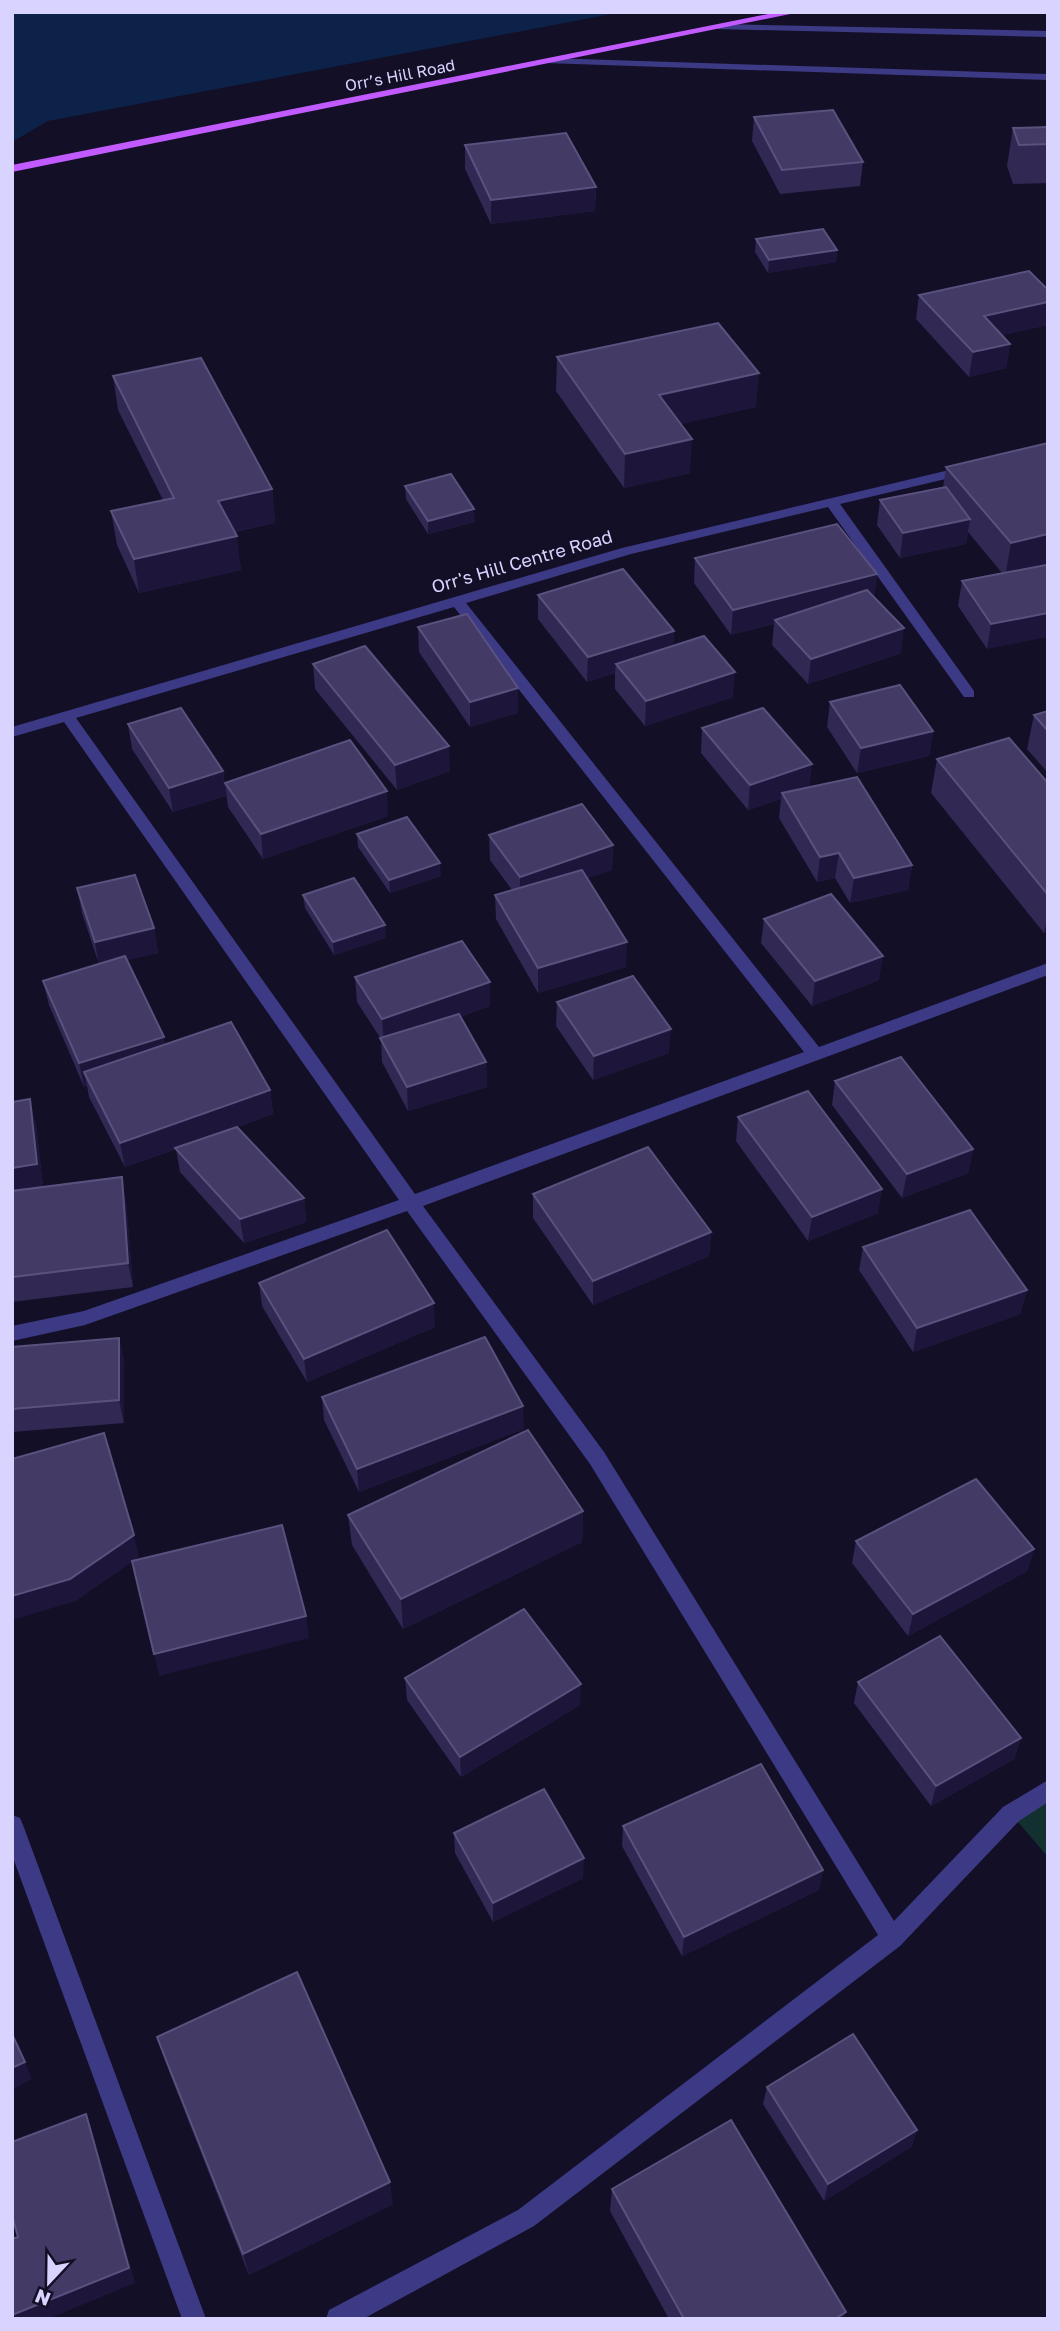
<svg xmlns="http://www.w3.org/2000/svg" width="1060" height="2331" viewBox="0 0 1060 2331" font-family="'Golos Text',sans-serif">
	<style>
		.green { fill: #12302f }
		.water { fill: #0c2248 }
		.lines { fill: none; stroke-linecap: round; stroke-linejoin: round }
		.service { fill: #3d3a85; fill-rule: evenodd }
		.minor { fill: #3d3a85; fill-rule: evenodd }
		.primary { fill: #c25bff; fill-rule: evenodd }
		.wall { fill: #312854 }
		.shaded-wall { fill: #1d163a }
		.building { fill: #433a66; stroke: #5a527e; stroke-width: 2 }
		.labels { text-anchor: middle; stroke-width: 5; stroke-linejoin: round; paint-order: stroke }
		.far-street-label { font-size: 16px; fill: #d9d4ff; stroke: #130f26 }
		.street-label { font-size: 18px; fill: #d9d4ff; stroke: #130f26 }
	</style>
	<rect width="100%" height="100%" fill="#130f26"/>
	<polygon class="green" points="1048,1790 1048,1857 1011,1814"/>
	<polygon class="water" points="12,12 622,12 48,121 12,142"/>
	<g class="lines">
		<g class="service">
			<polygon points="721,24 1048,31 1048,37 717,29 716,27"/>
			<polygon points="549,58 1048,74 1048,80 545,63 545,59"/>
		</g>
		<g class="minor">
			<path d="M966,466L973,470L971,473L840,504L974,691V697H964L828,507L631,554L466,603L819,1047L1048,963V975L423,1206L604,1452L894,1921L1003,1807L1048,1780V1802L1019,1821L900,1946L534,2226L363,2319H326L329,2310L518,2210L878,1935L590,1464L407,1211L85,1325L12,1341V1326L84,1311L399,1200L64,722L12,737V727L622,548ZM454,607L804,1052L415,1194L76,718Z"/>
			<polygon points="12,1815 20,1818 23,1825 206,2319 182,2319 12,1855"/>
		</g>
		<polygon class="primary" points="778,12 800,12 12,172 12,165"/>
	</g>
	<g class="wall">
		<polygon points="754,117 863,162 860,186 780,194 752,141"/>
		<polygon points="1048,127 1048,183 1013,184 1007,166 1013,128"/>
		<polygon points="465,145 596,187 595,211 491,224 465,169"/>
		<polygon points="756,239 837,250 836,262 768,273 755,252"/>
		<polygon points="1048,290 1048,325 1002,335 1010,344 1006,368 969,377 916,319 919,295"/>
		<polygon points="557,357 756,407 680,424 690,473 624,488 556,391"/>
		<polygon points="113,376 272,489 275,523 234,532 241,570 139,593 117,545 111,511 163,500 118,410"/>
		<polygon points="1048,443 1048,566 987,649 958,606 962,581 1002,573 968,532 966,544 900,558 877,525 880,500 943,488 946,467"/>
		<polygon points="405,486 475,522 428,534 406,499"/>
		<polygon points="695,558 877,574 874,597 901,653 808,684 772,645 774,624 731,635 694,583"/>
		<polygon points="538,595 674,631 673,646 733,697 645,726 615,689 615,673 587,682 538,619"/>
		<polygon points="418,627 518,713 470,727 419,652"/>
		<polygon points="313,664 450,771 397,790 315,689"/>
		<polygon points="830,702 933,731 929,756 857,773 827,727"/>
		<polygon points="1048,711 1048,773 1027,749 1034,715"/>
		<polygon points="128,724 223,771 226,796 173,812 132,749"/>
		<polygon points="702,728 812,764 809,788 912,865 908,890 850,903 835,878 817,882 779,818 781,799 748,810 701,753"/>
		<polygon points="937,759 1048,783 1048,932 1044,933 931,793"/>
		<polygon points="225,783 388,816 263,859 228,807"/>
		<polygon points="357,834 441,876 390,893 358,847"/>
		<polygon points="489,835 613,845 612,870 587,878 626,967 538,993 496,919 495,895 512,890 490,860"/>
		<polygon points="77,888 154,928 158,953 127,960 165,1045 270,1090 273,1114 237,1127 304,1198 306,1222 244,1243 180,1172 176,1149 125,1167 89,1097 87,1086 84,1087 49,1005 43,981 99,964 82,913"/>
		<polygon points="303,895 386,938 334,955 305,908"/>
		<polygon points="764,919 879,980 812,1006 761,943"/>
		<polygon points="355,977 490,982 490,1006 460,1017 486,1062 487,1087 408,1111 382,1062 381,1039 357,1002"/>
		<polygon points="557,1002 669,1053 593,1080 556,1026"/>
		<polygon points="835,1081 973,1149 968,1173 902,1198 832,1105"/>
		<polygon points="12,1102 36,1124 43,1187 126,1201 133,1287 12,1302"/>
		<polygon points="738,1117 878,1213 808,1241 736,1141"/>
		<polygon points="533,1194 711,1232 709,1256 593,1305 533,1218"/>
		<polygon points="863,1247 1027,1290 1020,1314 913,1352 859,1270"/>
		<polygon points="259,1283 435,1327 307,1382 262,1306"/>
		<polygon points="119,1338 124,1362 124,1423 12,1432 12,1347"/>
		<polygon points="322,1397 524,1429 359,1492 324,1420"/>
		<polygon points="583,1511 582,1542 403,1629 352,1545 348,1515"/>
		<polygon points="856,1541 1034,1549 1027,1571 908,1636 852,1563"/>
		<polygon points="405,1678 580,1705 461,1777 407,1700"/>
		<polygon points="858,1682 1021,1738 1014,1759 931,1806 854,1703"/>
		<polygon points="623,1826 823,1870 819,1890 682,1956 622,1846"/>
		<polygon points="454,1833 583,1878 493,1922 455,1853"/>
		<polygon points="157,2037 393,2204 249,2275 165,2061"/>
		<polygon points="767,2087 917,2130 911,2147 824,2201 763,2104"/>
		<polygon points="612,2189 846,2312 843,2319 669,2319 610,2211"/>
	</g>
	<g class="shaded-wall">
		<polygon points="596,187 595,211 491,224 491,200"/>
		<polygon points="837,250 836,262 768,273 769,260"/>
		<polygon points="1048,302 1048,325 980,340 984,316"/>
		<polygon points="1010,344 1006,368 969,377 973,352"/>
		<polygon points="759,373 756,407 658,429 659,395"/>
		<polygon points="692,439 690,473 624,488 625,454"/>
		<polygon points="272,489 275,523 222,534 218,501"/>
		<polygon points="474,509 475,522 428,534 428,521"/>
		<polygon points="970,519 966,544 900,558 903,533"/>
		<polygon points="1048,534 1048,566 1005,577 1011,543"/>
		<polygon points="237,536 241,570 139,593 134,559"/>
		<polygon points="877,574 874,599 775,620 774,624 731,635 733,610"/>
		<polygon points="1048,613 1048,637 987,649 991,624"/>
		<polygon points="904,628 901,653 808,684 811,659"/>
		<polygon points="674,631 672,656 616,664 615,673 587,682 588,657"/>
		<polygon points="735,672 733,697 645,726 646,701"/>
		<polygon points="518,688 518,713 470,727 470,702"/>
		<polygon points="933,731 929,756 857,773 861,748"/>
		<polygon points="449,746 450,771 397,790 395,765"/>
		<polygon points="812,764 809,789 782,793 781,799 748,810 750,785"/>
		<polygon points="223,771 226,796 173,812 169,788"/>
		<polygon points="387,791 388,816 263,859 261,834"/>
		<polygon points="613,845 612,870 520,902 520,877"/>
		<polygon points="839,853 835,878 817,882 820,857"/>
		<polygon points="440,863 441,876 390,893 389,880"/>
		<polygon points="912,865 908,890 850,903 854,878"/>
		<polygon points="1048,915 1048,932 1044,933"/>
		<polygon points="385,925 386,938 334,955 333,942"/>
		<polygon points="154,928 158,953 99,967 95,942"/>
		<polygon points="627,942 626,967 538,993 538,968"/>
		<polygon points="883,956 879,980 812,1006 815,981"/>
		<polygon points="490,982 490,1006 384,1044 382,1019"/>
		<polygon points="671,1029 669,1053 593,1080 594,1056"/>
		<polygon points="164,1037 168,1061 84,1072 87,1086 84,1087 79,1063"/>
		<polygon points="486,1062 487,1087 408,1111 407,1087"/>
		<polygon points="270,1090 273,1114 125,1167 120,1143"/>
		<polygon points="30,1099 36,1124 43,1188 12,1193 12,1168"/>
		<polygon points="973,1149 968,1173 902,1198 907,1174"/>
		<polygon points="122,1177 126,1201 133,1287 128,1263"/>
		<polygon points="882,1189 878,1213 808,1241 812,1217"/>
		<polygon points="304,1198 306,1222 244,1243 240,1219"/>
		<polygon points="711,1232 709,1256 593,1305 593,1281"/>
		<polygon points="1027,1290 1020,1314 913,1352 917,1328"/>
		<polygon points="434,1303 435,1327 307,1382 304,1359"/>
		<polygon points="119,1338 124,1362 124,1423 119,1400"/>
		<polygon points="523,1406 524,1429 359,1492 357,1469"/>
		<polygon points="583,1511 582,1542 403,1629 401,1599"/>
		<polygon points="134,1535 139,1557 76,1601 12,1620 12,1596"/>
		<polygon points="1034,1549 1027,1571 908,1636 913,1614"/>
		<polygon points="306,1616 309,1638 159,1676 154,1654"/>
		<polygon points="581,1684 580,1705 461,1777 460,1757"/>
		<polygon points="1021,1738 1014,1759 931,1806 936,1786"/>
		<polygon points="584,1858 583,1878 493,1922 493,1903"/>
		<polygon points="823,1870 819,1890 682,1956 684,1937"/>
		<polygon points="25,2062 32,2079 12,2090 12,2068"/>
		<polygon points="86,2114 92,2131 135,2283 48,2319 12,2319 12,2315"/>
		<polygon points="917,2130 911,2147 824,2201 828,2184"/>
		<polygon points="390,2182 393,2204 249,2275 243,2254"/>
		<polygon points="846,2312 843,2319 835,2319"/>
	</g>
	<g class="building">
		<polygon points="833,110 863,162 782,170 754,117"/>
		<polygon points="1048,127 1048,144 1019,145 1013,128"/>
		<polygon points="566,133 596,187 491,200 465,145"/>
		<polygon points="823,229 837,250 769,260 756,239"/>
		<polygon points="1029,271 1048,290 1048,302 984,316 1010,344 973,352 919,295"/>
		<polygon points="718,323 759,373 659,395 692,439 625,454 557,357"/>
		<polygon points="201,358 272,489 218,501 237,536 134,559 111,511 174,498 113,376"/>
		<polygon points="1048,443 1048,534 1011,543 946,467"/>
		<polygon points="451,474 474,509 428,521 405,486"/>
		<polygon points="946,487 970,519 903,533 880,500"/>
		<polygon points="837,524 877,574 733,610 695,558"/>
		<polygon points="1046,565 1048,567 1048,613 991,624 962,581"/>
		<polygon points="623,569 674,631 588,657 538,595"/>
		<polygon points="867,590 904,628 811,659 775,620"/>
		<polygon points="467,614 518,688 470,702 418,627"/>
		<polygon points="704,636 735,672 646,701 616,664"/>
		<polygon points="365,646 449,746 395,765 313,664"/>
		<polygon points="900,685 933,731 861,748 830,702"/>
		<polygon points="181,708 223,771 169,788 128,724"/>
		<polygon points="763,708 812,764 750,785 702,728"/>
		<polygon points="1048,711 1048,731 1034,715"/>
		<polygon points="1009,738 1048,783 1048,895 937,759"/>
		<polygon points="350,740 387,791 261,834 225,783"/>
		<polygon points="857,777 912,865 854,878 839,853 820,857 782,793"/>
		<polygon points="582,804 613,845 520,877 489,835"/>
		<polygon points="407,817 440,863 389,880 357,834"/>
		<polygon points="582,870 627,942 538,968 495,895"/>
		<polygon points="135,875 154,928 95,942 77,888"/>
		<polygon points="354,878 385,925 333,942 303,895"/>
		<polygon points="831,894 883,956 815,981 764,919"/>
		<polygon points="462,941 490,982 382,1019 355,977"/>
		<polygon points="125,956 164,1037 79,1063 43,981"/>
		<polygon points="633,976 671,1029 594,1056 557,1002"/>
		<polygon points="459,1014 486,1062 407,1087 380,1038"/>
		<polygon points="231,1022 270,1090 120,1143 84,1072"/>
		<polygon points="901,1057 973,1149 907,1174 835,1081"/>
		<polygon points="808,1091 882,1189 812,1217 738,1117"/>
		<polygon points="30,1099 37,1164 12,1168 12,1102"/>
		<polygon points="237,1127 304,1198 240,1219 175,1148"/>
		<polygon points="648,1147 711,1232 593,1281 533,1194"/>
		<polygon points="122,1177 128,1263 12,1277 12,1191"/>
		<polygon points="970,1210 1027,1290 917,1328 863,1247"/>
		<polygon points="387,1230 434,1303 304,1359 259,1283"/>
		<polygon points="485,1337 523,1406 357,1469 322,1397"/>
		<polygon points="119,1338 119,1400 12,1409 12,1347"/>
		<polygon points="528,1430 583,1511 401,1599 348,1515"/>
		<polygon points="104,1433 134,1535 70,1579 12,1596 12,1459"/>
		<polygon points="976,1479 1034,1549 913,1614 856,1541"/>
		<polygon points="282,1525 306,1616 154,1654 132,1561"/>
		<polygon points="524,1609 581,1684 460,1757 405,1678"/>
		<polygon points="940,1636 1021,1738 936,1786 858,1682"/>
		<polygon points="761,1764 823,1870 684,1937 623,1826"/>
		<polygon points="544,1789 584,1858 493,1903 454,1833"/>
		<polygon points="297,1972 390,2182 243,2254 157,2037"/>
		<polygon points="12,2034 25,2062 12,2068"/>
		<polygon points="853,2034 917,2130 828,2184 767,2087"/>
		<polygon points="86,2114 129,2268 12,2315 12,2239 18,2237 12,2215 12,2142"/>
		<polygon points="731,2120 846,2312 835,2319 684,2319 612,2189"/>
	</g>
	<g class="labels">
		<g class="far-street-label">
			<text transform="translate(400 75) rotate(-11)" y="6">Orr’s Hill Road</text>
		</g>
		<g class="street-label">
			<text transform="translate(522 562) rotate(-16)" y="6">Orr's Hill Centre Road</text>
		</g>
	</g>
	<rect width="1060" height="2331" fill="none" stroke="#d9d4ff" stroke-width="28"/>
	<g transform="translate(49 2282) rotate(202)" stroke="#130f26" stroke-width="5" paint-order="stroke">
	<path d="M0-5L12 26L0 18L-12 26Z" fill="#d9d4ff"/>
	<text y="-10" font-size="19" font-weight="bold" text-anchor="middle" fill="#d9d4ff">N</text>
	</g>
</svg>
